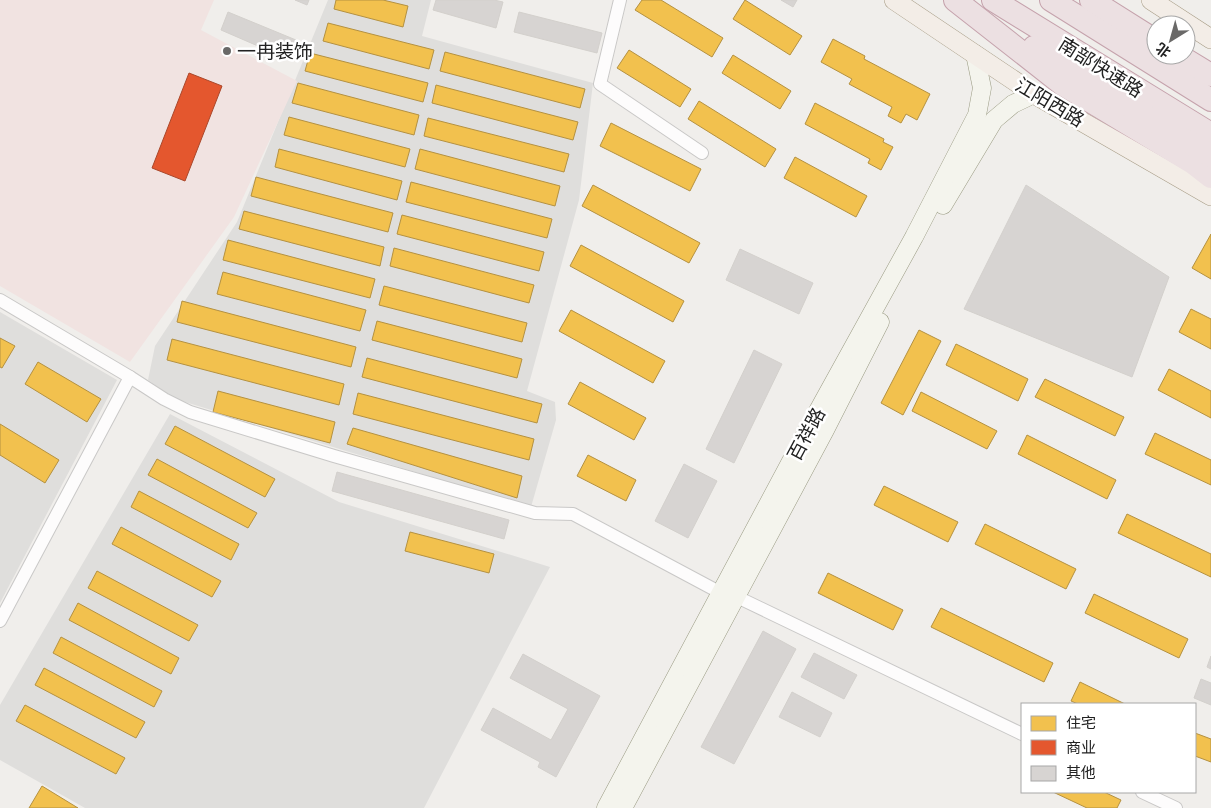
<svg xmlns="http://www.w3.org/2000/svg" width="1211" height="808" viewBox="0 0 1211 808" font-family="'Exo 2','Noto Sans SC',sans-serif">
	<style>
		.residential { fill: #dfdedc }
		.commercial { fill: #f1e3e1 }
		.homes { fill: #f2c14e; stroke: #b49141 }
		.shops { fill: #e4572e; stroke: #aa472a }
		.building { fill: #d7d4d2; stroke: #d3d0cc }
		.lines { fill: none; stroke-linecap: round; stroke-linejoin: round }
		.street-casing { stroke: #c9c8c7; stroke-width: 14 }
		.secondary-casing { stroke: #999a82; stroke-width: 19 }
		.primary-casing { stroke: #a79c86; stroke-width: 20 }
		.highway-casing { stroke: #c5a2ac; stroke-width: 24 }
		.street { stroke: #fdfcfc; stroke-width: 12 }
		.secondary { stroke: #f4f4ed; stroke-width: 18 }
		.primary { stroke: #f3ede7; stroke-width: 19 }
		.highway { stroke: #ece0e2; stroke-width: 22 }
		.poi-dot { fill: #6a6968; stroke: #fff; stroke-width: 2 }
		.labels { text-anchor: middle; stroke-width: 5; stroke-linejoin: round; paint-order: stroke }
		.poi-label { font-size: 19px; fill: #222; stroke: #fff; text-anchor: start }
		.street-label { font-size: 19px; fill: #222; stroke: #fff }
	</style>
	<rect width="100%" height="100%" fill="#f0eeeb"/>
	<g class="residential">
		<polygon points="328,0 431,0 422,36 593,83 579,200 527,391 555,402 556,420 531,507 175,399 148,380 155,346 237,222"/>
		<polygon points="0,312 117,380 0,603"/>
		<polygon points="170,414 339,502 550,567 424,808 85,808 0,760 0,705"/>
	</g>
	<polygon class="commercial" points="0,0 214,0 201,30 297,81 234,217 130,362 0,286"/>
	<g class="homes">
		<polygon points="336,0 383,0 408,6 403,27 334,9"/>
		<polygon points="642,0 661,0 723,38 712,57 635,10"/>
		<polygon points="745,0 802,36 790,55 733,19"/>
		<polygon points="328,23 434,50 429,69 323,41"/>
		<polygon points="833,39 865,56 864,59 930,94 917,120 906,114 901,123 888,116 892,107 849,84 852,79 821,62"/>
		<polygon points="629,50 691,89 680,107 617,68"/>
		<polygon points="445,52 585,89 580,108 440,71"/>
		<polygon points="310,53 428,83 423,102 305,71"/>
		<polygon points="733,55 791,91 780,109 722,73"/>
		<polygon points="298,83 419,115 414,135 292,103"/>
		<polygon points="436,85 578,122 573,140 432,103"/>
		<polygon points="699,101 776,149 765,167 688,119"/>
		<polygon points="815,103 884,139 883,142 893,147 881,170 868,163 870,159 805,124"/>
		<polygon points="289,117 410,149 405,167 284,135"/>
		<polygon points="428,118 569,154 564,172 424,136"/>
		<polygon points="611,123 701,169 690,191 600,146"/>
		<polygon points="279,149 402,181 397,200 275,167"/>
		<polygon points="420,149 560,186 555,206 415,169"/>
		<polygon points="795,157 867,196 856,217 784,178"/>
		<polygon points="256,177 393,213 388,232 251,196"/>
		<polygon points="411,182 552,219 547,238 406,202"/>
		<polygon points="593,185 700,243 689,263 582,206"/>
		<polygon points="244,211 384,247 380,266 239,229"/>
		<polygon points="402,215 544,252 539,271 397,234"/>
		<polygon points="1211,234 1211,279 1192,268"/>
		<polygon points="228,240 375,279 370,298 223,260"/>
		<polygon points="581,245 684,301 673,322 570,266"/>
		<polygon points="394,248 534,285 529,303 390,266"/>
		<polygon points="223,272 366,310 360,331 217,294"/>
		<polygon points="384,286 527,323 522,342 379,305"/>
		<polygon points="182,301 356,347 351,367 177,322"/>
		<polygon points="1191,309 1211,319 1211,349 1179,332"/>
		<polygon points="571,310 665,361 653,383 559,331"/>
		<polygon points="377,321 522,359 517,378 372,340"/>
		<polygon points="919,330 941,341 903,415 881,403"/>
		<polygon points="0,338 15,346 2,368 0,367"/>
		<polygon points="172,339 344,384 339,405 167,360"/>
		<polygon points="956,344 1028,379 1018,401 946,365"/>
		<polygon points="367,358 542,404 537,423 362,377"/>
		<polygon points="38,362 101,399 87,422 25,384"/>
		<polygon points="1169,369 1211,391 1211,418 1158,390"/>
		<polygon points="1045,379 1124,417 1115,436 1035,397"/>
		<polygon points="580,382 646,418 634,440 568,404"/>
		<polygon points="218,391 335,422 330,443 213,412"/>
		<polygon points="921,392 997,431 987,449 912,411"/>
		<polygon points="358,393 534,439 529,460 353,414"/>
		<polygon points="0,424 59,460 45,483 0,455"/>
		<polygon points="175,426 275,479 265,497 165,444"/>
		<polygon points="353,428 522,476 517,498 347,444"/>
		<polygon points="1155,433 1211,460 1211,485 1145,454"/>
		<polygon points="1027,435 1116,480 1107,499 1018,454"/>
		<polygon points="588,455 636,480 626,501 577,476"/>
		<polygon points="157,459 257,513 248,528 148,475"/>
		<polygon points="884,486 958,522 948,542 874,505"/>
		<polygon points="139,491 239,544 231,560 131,507"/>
		<polygon points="1127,514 1211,554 1211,577 1118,533"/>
		<polygon points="985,524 1076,569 1066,589 975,544"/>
		<polygon points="121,527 221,581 212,597 112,544"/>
		<polygon points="410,532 494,554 489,573 405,551"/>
		<polygon points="97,571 198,625 189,641 88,588"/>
		<polygon points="828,573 903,610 893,630 818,593"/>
		<polygon points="1094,594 1188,639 1179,658 1085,613"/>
		<polygon points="78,603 179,658 171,674 69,620"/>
		<polygon points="941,608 1053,663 1044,682 931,627"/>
		<polygon points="61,637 162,691 154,707 53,653"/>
		<polygon points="44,668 145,722 136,738 35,685"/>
		<polygon points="1080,682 1125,704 1078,704 1071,701"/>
		<polygon points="25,705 125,758 116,774 16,721"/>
		<polygon points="1195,733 1211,739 1211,762 1195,756"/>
		<polygon points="42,786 78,808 29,808"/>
		<polygon points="1053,792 1104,792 1121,800 1117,808 1087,808"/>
	</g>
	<polygon class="shops" points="189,73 222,86 185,181 152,168"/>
	<g class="building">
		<polygon points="295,0 309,0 307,5"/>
		<polygon points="436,0 494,0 503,2 496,28 433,10"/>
		<polygon points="781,0 797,0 793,7"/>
		<polygon points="228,12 296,40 288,59 221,30"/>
		<polygon points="519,12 602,33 597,53 514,32"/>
		<polygon points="1026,185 1169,277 1132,377 964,309"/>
		<polygon points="740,249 813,283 799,314 726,280"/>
		<polygon points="754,350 782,364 734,463 706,449"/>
		<polygon points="684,464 717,481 688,538 655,521"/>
		<polygon points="337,472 509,520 504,539 332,491"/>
		<polygon points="763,631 796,649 734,764 701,747"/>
		<polygon points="814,653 857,675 844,699 801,677"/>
		<polygon points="523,654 600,696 556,777 538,767 540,762 481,730 493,708 551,740 568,709 510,678"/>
		<polygon points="1211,656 1211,669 1207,667"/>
		<polygon points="1201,679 1211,683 1211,705 1194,698"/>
		<polygon points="792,692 832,713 820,737 779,717"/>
	</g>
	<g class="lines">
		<g class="street-casing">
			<g id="street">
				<polyline points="620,0 600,84 702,153"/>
				<polyline points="0,300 130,377 0,621"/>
				<polyline points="130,377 164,399 190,412 334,456 535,513 573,514 721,593 735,596 1022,734"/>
				<polyline points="1142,792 1176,808"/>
			</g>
		</g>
		<g class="secondary-casing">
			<g id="secondary">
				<polyline points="943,205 994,120 1013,104 1034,94"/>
				<polyline points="606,808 813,420 914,237 977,115 982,88 975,54"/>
				<polyline points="623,808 825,430 880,322"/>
			</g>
		</g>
		<g class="primary-casing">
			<g id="primary">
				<polyline points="894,0 1034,94 1211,196"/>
				<polyline points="1151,0 1211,39"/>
			</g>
		</g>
		<g class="highway-casing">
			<g id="highway">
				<polyline points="955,0 1062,84 1193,163 1211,177"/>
				<polyline points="993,0 1211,134"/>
				<polyline points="1051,0 1211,100"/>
				<polyline points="1091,0 1156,41"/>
				<polyline points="1034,47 1211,156"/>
				<polyline points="1178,55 1211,75"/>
			</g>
		</g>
		<use href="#street" class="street"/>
		<use href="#secondary" class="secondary"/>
		<use href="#primary" class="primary"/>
		<use href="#highway" class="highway"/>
	</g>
	<circle class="poi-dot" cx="227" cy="51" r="5"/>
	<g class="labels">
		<g class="poi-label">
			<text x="237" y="58">一冉装饰</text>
		</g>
		<g class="street-label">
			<text transform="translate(1101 67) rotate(32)" y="7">南部快速路</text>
			<text transform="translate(1050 102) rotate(31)" y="7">江阳西路</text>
			<text transform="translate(806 434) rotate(-62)" y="7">百祥路</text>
		</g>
	</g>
	<rect x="1021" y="703" width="175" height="90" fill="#ffffff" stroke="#a7a7a7"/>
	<rect x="1031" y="716" width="25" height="15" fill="#f2c14e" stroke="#a7a7a7"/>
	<text x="1066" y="728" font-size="15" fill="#222222">住宅</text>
	<rect x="1031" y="740" width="25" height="15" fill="#e4572e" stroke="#a7a7a7"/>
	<text x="1066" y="753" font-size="15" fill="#222222">商业</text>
	<rect x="1031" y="766" width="25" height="15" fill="#d7d4d2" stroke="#a7a7a7"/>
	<text x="1066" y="778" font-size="15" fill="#222222">其他</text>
	<g transform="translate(1171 40) rotate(217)"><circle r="24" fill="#ffffff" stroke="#a7a7a7"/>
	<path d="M0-4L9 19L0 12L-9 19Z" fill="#6a6968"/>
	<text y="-8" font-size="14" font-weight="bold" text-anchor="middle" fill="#222222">北</text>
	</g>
</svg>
